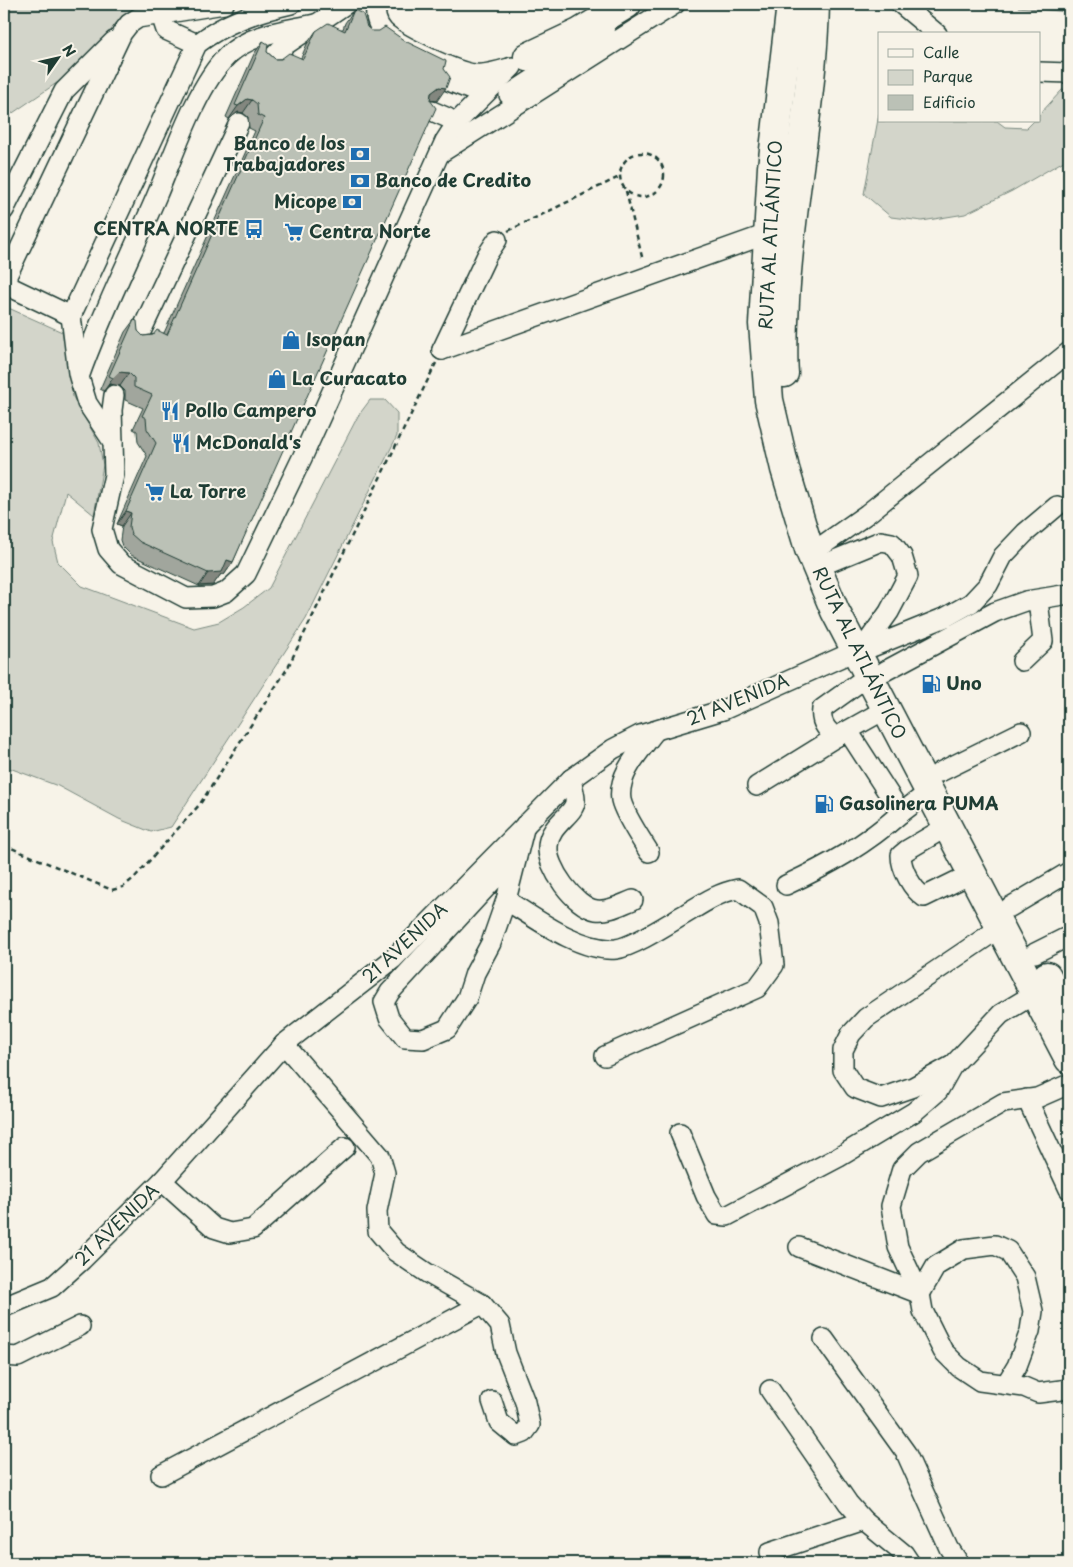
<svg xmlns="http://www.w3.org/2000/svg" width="1073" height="1567" viewBox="0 0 1073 1567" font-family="'Playpen Sans',sans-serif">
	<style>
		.green { fill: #d3d5ca; stroke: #79897f }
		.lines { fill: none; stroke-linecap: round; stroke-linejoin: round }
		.minor-casing { stroke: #1f3d34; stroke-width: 22 }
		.highway-casing { stroke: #1f3d34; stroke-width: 31 }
		.path { stroke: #1f3d34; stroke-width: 2.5; stroke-dasharray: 5 4; stroke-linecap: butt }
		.minor { stroke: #f7f3e8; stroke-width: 19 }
		.highway { stroke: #f7f3e8; stroke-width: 28 }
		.wall { fill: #a1a69d; stroke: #1f3d34 }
		.shaded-wall { fill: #83877f; stroke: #1f3d34 }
		.building { fill: #bbc1b6; stroke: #1f3d34 }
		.labels { text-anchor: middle; stroke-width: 4; stroke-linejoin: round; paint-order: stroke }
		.poi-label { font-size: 18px; font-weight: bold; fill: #1f3d34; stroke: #f7f3e8; text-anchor: start }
		.street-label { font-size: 18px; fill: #1f3d34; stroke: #f7f3e8 }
	</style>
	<rect width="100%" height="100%" fill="#f7f3e8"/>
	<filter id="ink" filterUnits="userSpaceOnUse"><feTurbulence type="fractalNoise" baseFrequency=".02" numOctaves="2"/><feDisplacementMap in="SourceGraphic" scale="10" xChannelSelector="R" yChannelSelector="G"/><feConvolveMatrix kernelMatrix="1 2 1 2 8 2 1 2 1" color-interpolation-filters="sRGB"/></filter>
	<g filter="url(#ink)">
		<g class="green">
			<polygon points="4,4 195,4 150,13 102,52 4,119"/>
			<polygon points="1018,4 1069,4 1069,12 1018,7"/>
			<polygon points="1069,88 1069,158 1012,191 965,214 922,221 891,217 864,194 879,114 879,121 997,121 1005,127 1027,128 1034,121 1039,121 1039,115 1062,90"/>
			<polygon points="4,306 80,340 70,375 73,397 99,443 103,465 94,515 66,492 53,542 58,562 82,586 194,628 219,622 244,607 269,588 358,416 370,400 385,400 397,413 397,436 306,619 171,827 151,832 119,819 58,786 4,766"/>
		</g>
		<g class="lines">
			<g class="minor-casing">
				<g id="minor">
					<path d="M378,4C373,13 377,25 384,32C398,45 456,72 475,74C486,75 499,71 509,68"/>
					<polyline points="901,4 937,34"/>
					<polyline points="161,15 166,30 197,44"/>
					<polyline points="269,61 284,46 346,4"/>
					<polyline points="1039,72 1069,73"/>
					<polyline points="446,80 471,90 487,90"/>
					<polyline points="509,95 601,35 606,34"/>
					<polyline points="432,111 448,118"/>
					<polyline points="442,152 675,4"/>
					<polyline points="4,210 64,91 114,41"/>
					<polyline points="4,282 122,33 129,24 138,18 224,4"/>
					<polyline points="4,284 71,316"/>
					<polyline points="138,338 239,123"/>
					<polyline points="442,350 767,234"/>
					<polyline points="442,350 487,255 497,240"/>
					<path d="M78,373L71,316L197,44C226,22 256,12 291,4"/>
					<polyline points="114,395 112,410 114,475 102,529 108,549 121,564 186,598 213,597 226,592 246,574 302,458 445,141 458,121 512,67"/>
					<path d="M113,442L87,403L79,377C101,315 131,256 157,195C174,155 196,87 227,56C251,33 284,31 315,24"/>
					<polyline points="823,545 867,514 1069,352"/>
					<polyline points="830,562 881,541 892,543 902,556 908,576 889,612 869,640"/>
					<polyline points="872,647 946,617 971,603 988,585 1003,556 1025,533 1057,506"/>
					<polyline points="1022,661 1043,641 1038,601"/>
					<polyline points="885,671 995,612 1026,601 1069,594"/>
					<path d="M868,676L822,709C820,722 826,730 836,737L886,709"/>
					<polyline points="848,731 901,813 930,791"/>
					<polyline points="940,772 1021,732"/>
					<path d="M571,779C572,786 576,796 575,802C574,815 549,825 548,846C546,867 575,907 596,910C609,912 622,904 633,900"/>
					<polyline points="757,786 836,737"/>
					<path d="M948,826L907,850L901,855C901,869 912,889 924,897L973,873"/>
					<path d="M649,852C641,839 624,814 621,800C617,774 641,750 655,731"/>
					<polyline points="518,853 390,992 384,1002 389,1018 405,1038 423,1039 447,1029 467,998 475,973 491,943 506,900 525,825"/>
					<path d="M786,885C829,865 865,845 901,813"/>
					<path d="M506,900C535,918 580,952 616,949C632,947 665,926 680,917C699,906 716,893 738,889L763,907L769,923L774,965L757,988L605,1056"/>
					<polyline points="1010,907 1069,872"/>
					<polyline points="1001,927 866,1018 851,1034 843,1050 843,1070 855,1088 881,1098 913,1087 953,1065 1001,1014 1036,993"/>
					<polyline points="1035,953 1069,936"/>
					<polyline points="284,1044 380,1156 385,1173 377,1211 378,1231 396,1252 427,1273 482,1304 500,1325 506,1353 525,1402 530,1425 524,1433 516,1436 499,1422 492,1401"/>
					<polyline points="1069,1084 1037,1098 1003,1103 919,1152 902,1169 891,1206 898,1247 920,1294 923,1311 943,1351 959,1367 980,1381 1024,1387 1038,1393 1069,1389"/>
					<polyline points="1027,1099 1069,1189"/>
					<polyline points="680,1133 706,1196 717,1215 727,1216 839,1157 914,1112 938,1091 952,1066"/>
					<polyline points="162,1181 214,1228 230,1233 253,1229 345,1147"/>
					<polyline points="799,1247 920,1294 936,1266 964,1249 995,1245 1008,1251 1025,1277 1033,1311 1030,1331 1017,1366 1006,1384"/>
					<polyline points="4,1307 52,1287 82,1260 162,1181 284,1044 393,959 571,779 613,749 640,735 723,710 855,651"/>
					<polyline points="824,1339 906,1453 949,1548 959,1563"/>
					<polyline points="4,1356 18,1357 80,1326"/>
					<polyline points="770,1390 848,1503 864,1521 904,1554 910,1563"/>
					<polyline points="161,1475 482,1304"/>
					<polyline points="770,1552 864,1521"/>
				</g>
			</g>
			<g class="highway-casing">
				<g id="highway">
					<polyline points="791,4 772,167 763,324 769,400 785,469 809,549 835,611 1069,1059"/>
					<polyline points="528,57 579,33 627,4"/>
					<path d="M784,373C782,349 784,325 785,300C790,201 813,103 815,4"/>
					<polyline points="1047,976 1069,1017"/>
				</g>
			</g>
			<g class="path">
				<circle cx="642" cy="175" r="22"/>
				<polyline points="626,191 643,261"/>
				<polyline points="508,231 619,177"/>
				<polyline points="4,845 112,890 123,887 134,878 200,804 287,669 436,363"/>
			</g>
			<use href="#minor" class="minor"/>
			<use href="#highway" class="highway"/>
		</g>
		<polygon class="wall" points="354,10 367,27 437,101 430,100 233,562 224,575 221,574 213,585 199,586 131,555 122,546 120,540 122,526 117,524 147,456 138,442 137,431 133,429 143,408 125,400 125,391 120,386 110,384 104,391 100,389 125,332 134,320 138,331 143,336 164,333 255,131 249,128 248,117 243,113 238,112 229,119 226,117 254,54 263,41 267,52 275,59 301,58 307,44 316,31 343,29 345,23"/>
		<g class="shaded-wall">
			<polygon points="439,87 446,88 437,101 430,100 431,93"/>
			<polygon points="247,99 252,100 243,113 238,112 229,119 238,106"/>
			<polygon points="119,372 129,373 120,386 110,384 104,391 113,378"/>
			<polygon points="126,511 131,513 122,526 117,524"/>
			<polygon points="227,560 233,562 224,575 221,574 213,585 199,586 208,573"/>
		</g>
		<polygon class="building" points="354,10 363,14 367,27 372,31 379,31 385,27 405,41 446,61 444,69 450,77 446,88 439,87 431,93 430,100 436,108 233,562 227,560 222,572 208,573 140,542 131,534 129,527 131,513 126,511 156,443 147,429 146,418 142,416 152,395 134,387 134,378 129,373 119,372 113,378 109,376 134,320 137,321 138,331 143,336 153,335 157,330 167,335 264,118 258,115 257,104 252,100 247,99 238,106 235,105 263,41 268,44 267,52 275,59 281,59 289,53 303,59 316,31 328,23 345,31"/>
	</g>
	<defs>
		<g id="bank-bare" transform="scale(1.5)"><path d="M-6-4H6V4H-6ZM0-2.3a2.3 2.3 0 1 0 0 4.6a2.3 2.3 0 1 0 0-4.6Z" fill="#1f6fb2" stroke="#f7f3e8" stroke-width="2.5" paint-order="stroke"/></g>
		<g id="bus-bare" transform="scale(1.5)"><path d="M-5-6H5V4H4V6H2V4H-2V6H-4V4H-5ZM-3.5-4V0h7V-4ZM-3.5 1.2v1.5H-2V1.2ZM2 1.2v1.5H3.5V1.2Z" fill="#1f6fb2" stroke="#f7f3e8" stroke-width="2.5" paint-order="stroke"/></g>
		<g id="supermarket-bare" transform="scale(1.5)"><path d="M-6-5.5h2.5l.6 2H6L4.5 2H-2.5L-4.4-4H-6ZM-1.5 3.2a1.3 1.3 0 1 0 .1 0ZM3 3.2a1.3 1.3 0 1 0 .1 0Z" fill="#1f6fb2" stroke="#f7f3e8" stroke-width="2.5" paint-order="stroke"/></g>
		<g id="shop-bare" transform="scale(1.5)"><path d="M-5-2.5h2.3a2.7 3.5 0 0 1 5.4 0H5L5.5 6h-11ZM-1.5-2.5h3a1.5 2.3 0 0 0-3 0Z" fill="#1f6fb2" stroke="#f7f3e8" stroke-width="2.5" paint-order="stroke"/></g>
		<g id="restaurant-bare" transform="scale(1.5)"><path d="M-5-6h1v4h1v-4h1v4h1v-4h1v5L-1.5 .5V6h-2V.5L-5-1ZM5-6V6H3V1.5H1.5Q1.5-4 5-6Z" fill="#1f6fb2" stroke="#f7f3e8" stroke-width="2.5" paint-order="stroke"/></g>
		<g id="fuel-bare" transform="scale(1.5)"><path d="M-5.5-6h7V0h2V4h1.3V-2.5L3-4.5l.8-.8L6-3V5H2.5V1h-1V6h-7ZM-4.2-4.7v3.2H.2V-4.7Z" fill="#1f6fb2" stroke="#f7f3e8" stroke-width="2.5" paint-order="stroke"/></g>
	</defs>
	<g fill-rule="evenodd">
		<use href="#bank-bare" x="360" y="154"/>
		<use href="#bank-bare" x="360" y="181"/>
		<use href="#bank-bare" x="352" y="202"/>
		<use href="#bus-bare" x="254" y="229"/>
		<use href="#supermarket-bare" x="294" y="232"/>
		<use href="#shop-bare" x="291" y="340"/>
		<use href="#shop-bare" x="277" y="379"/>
		<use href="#restaurant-bare" x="170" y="411"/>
		<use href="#restaurant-bare" x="181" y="443"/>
		<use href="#supermarket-bare" x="155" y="492"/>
		<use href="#fuel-bare" x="931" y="684"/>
		<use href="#fuel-bare" x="824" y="804"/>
	</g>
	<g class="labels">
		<g class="poi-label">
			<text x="345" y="150" text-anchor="end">Banco de los<tspan x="345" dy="21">Trabajadores</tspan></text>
			<text x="375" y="187">Banco de Credito</text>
			<text x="337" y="208" text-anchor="end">Micope</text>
			<text x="239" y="235" text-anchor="end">CENTRA NORTE</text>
			<text x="309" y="238">Centra Norte</text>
			<text x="306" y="346">Isopan</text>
			<text x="292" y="385">La Curacato</text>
			<text x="185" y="417">Pollo Campero</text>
			<text x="196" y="449">McDonald's</text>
			<text x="170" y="498">La Torre</text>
			<text x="946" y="690">Uno</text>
			<text x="839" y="810">Gasolinera PUMA</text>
		</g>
		<g class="street-label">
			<text transform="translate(771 235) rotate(-87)" y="6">RUTA AL ATLÁNTICO</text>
			<text transform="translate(859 653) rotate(64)" y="6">RUTA AL ATLÁNTICO</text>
			<text transform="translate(738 700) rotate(-22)" y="6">21 AVENIDA</text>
			<text transform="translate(405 943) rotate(-43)" y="6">21 AVENIDA</text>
			<text transform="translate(117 1225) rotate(-44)" y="6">21 AVENIDA</text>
		</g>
	</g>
	<rect width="1073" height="1567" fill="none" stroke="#f7f3e8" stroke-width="20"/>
	<rect x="10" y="10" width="1053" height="1547" fill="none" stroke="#1f3d34" stroke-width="2" filter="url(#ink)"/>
	<rect x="878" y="32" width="162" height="90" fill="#f7f3e8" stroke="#a1aaa0"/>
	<rect x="888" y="49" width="25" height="8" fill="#f7f3e8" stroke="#a1aaa0"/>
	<text x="923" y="58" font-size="15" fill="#1f3d34">Calle</text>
	<rect x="888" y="70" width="25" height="15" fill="#d3d5ca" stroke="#a1aaa0"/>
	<text x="923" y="82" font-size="15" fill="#1f3d34">Parque</text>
	<rect x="888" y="95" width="25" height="15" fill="#bbc1b6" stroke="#a1aaa0"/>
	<text x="923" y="108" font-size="15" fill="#1f3d34">Edificio</text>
	<g transform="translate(58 58) rotate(56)" stroke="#f7f3e8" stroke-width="4" paint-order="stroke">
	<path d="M0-4L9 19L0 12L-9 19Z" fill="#1f3d34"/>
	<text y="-8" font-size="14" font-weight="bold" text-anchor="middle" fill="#1f3d34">N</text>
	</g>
</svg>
